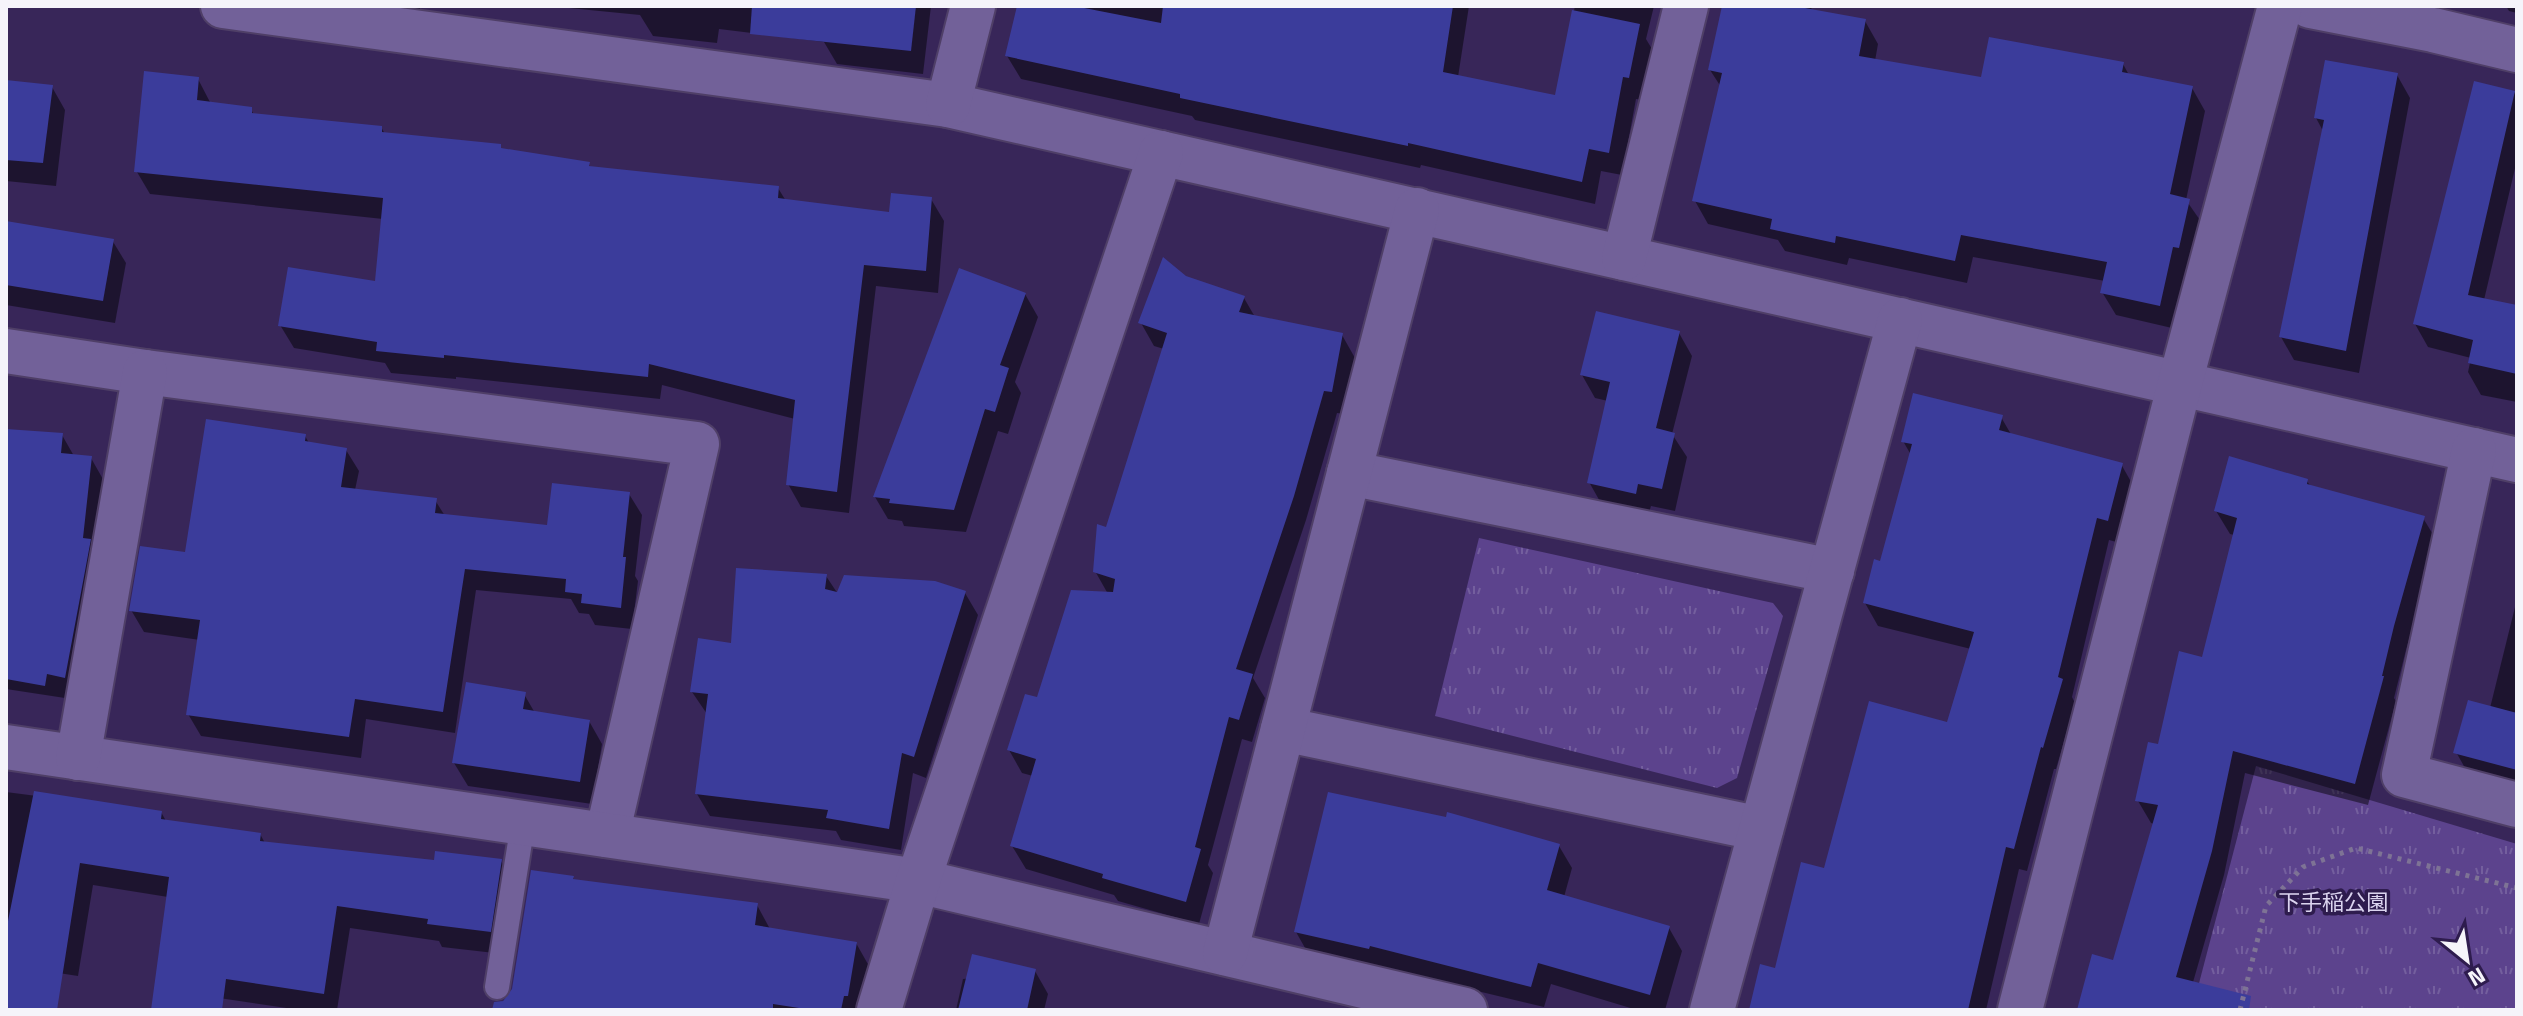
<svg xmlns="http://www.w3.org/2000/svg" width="2523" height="1016" viewBox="0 0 2523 1016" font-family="'Titillium Web','Noto Sans JP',sans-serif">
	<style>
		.park { fill: url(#park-tufts) }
		.shadow { fill: #0007 }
		.building { fill: #3b3c9b }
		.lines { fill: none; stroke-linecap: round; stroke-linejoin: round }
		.lane-casing { stroke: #4f3f67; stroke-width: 28 }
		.street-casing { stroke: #4f3f67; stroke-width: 48 }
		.path { stroke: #7e7395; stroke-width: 5; stroke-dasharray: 4 6; stroke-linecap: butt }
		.lane { stroke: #726199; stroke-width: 24 }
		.street { stroke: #726199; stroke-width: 44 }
		.labels { text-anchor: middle; stroke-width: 7; stroke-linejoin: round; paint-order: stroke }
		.park-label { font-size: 22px; fill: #dbd4ef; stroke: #2e1c4e }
	</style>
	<defs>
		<pattern id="park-tufts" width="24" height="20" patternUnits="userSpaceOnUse" patternTransform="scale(2)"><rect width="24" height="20" fill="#5c438d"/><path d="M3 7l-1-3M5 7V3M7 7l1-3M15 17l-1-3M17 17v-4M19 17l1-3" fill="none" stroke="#745f9e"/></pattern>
	</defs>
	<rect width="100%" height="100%" fill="#382659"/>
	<g class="park">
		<polygon points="1479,538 1773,603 1783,616 1737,778 1717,788 1435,716"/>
		<polygon points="2256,766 2517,844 2517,1010 2192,1010"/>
	</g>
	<g class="shadow">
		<polygon points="373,6 420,6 420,12"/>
		<polygon points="568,6 931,6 923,74 837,64 824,42 719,29 717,43 653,36 640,15 569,8"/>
		<polygon points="1019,6 1469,6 1458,77 1556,97 1575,6 1654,6 1646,39 1652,49 1642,100 1636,99 1622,175 1601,171 1595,204 1421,165 1420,168 1195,120 1192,116 1021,79 1007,56"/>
		<polygon points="1724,6 1812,6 1811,11 1865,21 1878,44 1875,61 1982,80 2123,64 2129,75 2192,88 2205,111 2186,200 2202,223 2192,270 2186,269 2172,328 2116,315 2102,292 2105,281 1973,257 1967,283 1849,258 1847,265 1785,251 1778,240 1708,224 1695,201 1721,87 1710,70"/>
		<polygon points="2506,6 2517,6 2517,13 2509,11"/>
		<polygon points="2397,75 2410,98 2359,373 2294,360 2281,337 2323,131 2316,118"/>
		<polygon points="198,79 211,104 251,109 254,115 381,127 385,134 588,164 591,168 778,188 786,201 891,214 931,199 944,221 938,293 876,286 849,513 801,507 788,484 795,419 662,385 660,399 456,377 456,379 391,373 385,363 294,348 280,325 377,283 383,219 150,194 137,172"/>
		<polygon points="6,82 52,87 65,110 56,186 6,181 6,183"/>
		<polygon points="2514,92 2517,98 2517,160 2484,300 2517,307 2517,402 2481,395 2468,372 2471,358 2428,347 2415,324"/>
		<polygon points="6,223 112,240 126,263 115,323 6,305"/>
		<polygon points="1185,277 1244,298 1255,317 1342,335 1355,358 1344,414 1337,413 1306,520 1253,678 1265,698 1252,742 1242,739 1208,865 1213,873 1199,924 1118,901 1114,895 1026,869 1012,846 1033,776 1022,773 1009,750 1038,700 1108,594 1095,571 1164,349 1154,346 1141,323"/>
		<polygon points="1025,294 1038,317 1015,382 1021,393 1008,434 998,431 966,532 904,526 902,521 888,519 875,497"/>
		<polygon points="1679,333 1692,356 1672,434 1687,457 1675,511 1651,506 1648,516 1602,505 1589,482 1608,401 1595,398 1582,375"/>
		<polygon points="2001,417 2012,436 2121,464 2134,487 2120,543 2109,540 2072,697 2075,703 2056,769 2054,769 2027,871 2019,869 1986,1010 1751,1010 1776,970 1825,871 1948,725 1971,649 1878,626 1865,603 1881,563 1911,455 1903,441"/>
		<polygon points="6,431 62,435 74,456 91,458 104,481 78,700 6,689"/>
		<polygon points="305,436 309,443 346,450 359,471 355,490 435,500 445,516 549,527 629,494 642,515 635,576 638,581 632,629 595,625 589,614 579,613 571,599 476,590 455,733 366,719 361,758 201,736 188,714 200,640 144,632 131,610"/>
		<polygon points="2307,481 2311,487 2423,518 2437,541 2406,650 2394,698 2396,701 2368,805 2245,773 2224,875 2189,996 2191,1010 2079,1010 2115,963 2154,824 2151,823 2138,801 2159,746 2204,659 2234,535 2230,534 2216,511"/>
		<polygon points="826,576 838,594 965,593 978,615 926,778 913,773 901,850 841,840 836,831 710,816 697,794 707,714 692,692 733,645"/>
		<polygon points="2516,603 2517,603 2517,788 2469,775 2456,752 2490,708"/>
		<polygon points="524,694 535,713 589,721 602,744 592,804 468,786 454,763"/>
		<polygon points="6,792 161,812 166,821 260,834 265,843 436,863 501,861 514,884 503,954 442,947 439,941 350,928 337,1010 300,1010 172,991 168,897 93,885 78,976 6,965"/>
		<polygon points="1559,846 1572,868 1564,897 1669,928 1682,951 1665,1010 1637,1010 1551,984 1544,1007 1382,968 1382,971 1309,955 1296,932"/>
		<polygon points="573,878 574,881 757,905 770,929 856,943 869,966 862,1010 494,1010 514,990"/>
		<polygon points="1035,971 1048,994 1044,1010 956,1010 963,979"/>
	</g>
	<g class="building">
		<polygon points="752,6 916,6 911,51 750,34"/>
		<polygon points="1017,6 1074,6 1161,23 1163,6 1453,6 1443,72 1555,95 1572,10 1640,24 1629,78 1623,77 1609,153 1589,149 1582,182 1408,143 1408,146 1180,98 1180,94 1005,56"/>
		<polygon points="1722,6 1794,6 1866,19 1859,56 1981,77 1989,37 2124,62 2122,72 2193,86 2170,194 2190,199 2179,248 2173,247 2160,306 2100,293 2107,262 1961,235 1955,261 1836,236 1835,243 1770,229 1772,219 1692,201 1722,73 1708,70"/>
		<polygon points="2325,60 2398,73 2346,351 2279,337 2324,120 2314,118"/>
		<polygon points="144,71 199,77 197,100 252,107 252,113 382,126 382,132 501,144 501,148 590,162 589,166 779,186 778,198 889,212 891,193 932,197 926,271 864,265 837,492 786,485 795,400 649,364 648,377 444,355 444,358 376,351 377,342 278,326 288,267 375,281 383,198 134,172"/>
		<polygon points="6,80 53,85 43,163 6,160"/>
		<polygon points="2474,81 2515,91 2468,295 2517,305 2517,374 2468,363 2473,340 2413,324"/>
		<polygon points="6,221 114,239 103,301 6,285"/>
		<polygon points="1163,257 1186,276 1245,296 1239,312 1343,333 1332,392 1324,391 1294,496 1236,669 1253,674 1239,720 1229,717 1195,847 1201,849 1186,902 1102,878 1103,874 1010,846 1036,759 1007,750 1025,694 1037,697 1071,590 1113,592 1115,579 1093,572 1097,524 1106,527 1167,333 1138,323"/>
		<polygon points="959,268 1026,293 1000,365 1009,368 995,412 985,409 954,510 889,503 890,499 873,497"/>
		<polygon points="1596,311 1680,331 1656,428 1675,433 1662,489 1638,484 1636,494 1587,483 1610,382 1580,375"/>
		<polygon points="1913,393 2003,415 1999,430 2123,463 2108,521 2097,518 2058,677 2063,679 2043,748 2041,747 2014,849 2006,847 1968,1010 1749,1010 1760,964 1775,968 1801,862 1824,868 1869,701 1947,722 1974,632 1863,603 1874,559 1880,561 1912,444 1901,442"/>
		<polygon points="206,419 306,434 305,441 347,448 341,487 437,498 435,513 547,525 552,483 630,492 623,557 626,557 621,608 581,603 582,594 565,592 566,579 465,569 443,712 355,699 349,737 186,715 200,620 129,611 140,546 185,552"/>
		<polygon points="6,429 63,433 61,453 92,456 83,538 91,539 65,678 47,674 45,686 6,679"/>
		<polygon points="2229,456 2308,479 2307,484 2425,516 2394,626 2382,676 2384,676 2355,784 2233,751 2212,851 2176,977 2251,996 2249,1010 2077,1010 2092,954 2113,960 2158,805 2135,801 2148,742 2158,744 2179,651 2202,657 2237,518 2214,511"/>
		<polygon points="736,568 827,574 825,589 837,592 844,575 935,581 966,591 914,757 902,753 889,829 826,818 828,810 695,794 708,694 690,692 698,638 731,643"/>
		<polygon points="466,682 526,692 523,709 590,720 580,782 452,763"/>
		<polygon points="2468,700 2517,713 2517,770 2453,753"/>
		<polygon points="34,791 162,811 161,819 261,833 260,841 434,860 435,851 502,859 491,932 427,924 428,919 337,906 324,994 226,979 222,1010 151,1010 169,877 80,863 57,1010 6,1010 6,931"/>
		<polygon points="1328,792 1446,817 1447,812 1560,844 1547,890 1670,926 1650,995 1538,963 1531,987 1370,946 1369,949 1294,932"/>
		<polygon points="531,870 574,876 573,879 758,903 755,925 857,942 848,996 844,996 841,1010 812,1010 773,1004 773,1010 492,1010 494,1002 503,1001 512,989"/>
		<polygon points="972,954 1036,969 1027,1010 958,1010"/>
	</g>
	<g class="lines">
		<g class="lane-casing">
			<polyline id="lane" points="497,987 523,823"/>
		</g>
		<g class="street-casing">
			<g id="street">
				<polyline points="223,6 948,105 2517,460"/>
				<polyline points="2310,6 2433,30 2517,50"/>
				<polyline points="948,105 973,6"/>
				<polyline points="1624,258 1686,6"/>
				<polyline points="6,351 145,372 697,444 607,835"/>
				<polyline points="2474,450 2404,775 2517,805"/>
				<polyline points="1349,473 1832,571"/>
				<polyline points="1283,729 1761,829"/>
				<polyline points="6,747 918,881 1465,1010"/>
				<polyline points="78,758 145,372"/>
				<polyline points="1225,953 1417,210"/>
				<polyline points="879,1010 918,881 1161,153"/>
				<polyline points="1712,1010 1900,320"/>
				<polyline points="2020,1010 2180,383 2280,6"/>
			</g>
		</g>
		<polyline class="path" points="2240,1010 2266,906 2303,867 2356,848 2517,888"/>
		<use href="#lane" class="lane"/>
		<use href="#street" class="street"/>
	</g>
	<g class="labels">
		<g class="park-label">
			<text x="2333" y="910">下手稲公園</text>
		</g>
	</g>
	<rect width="2523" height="1016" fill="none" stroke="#f5f4fa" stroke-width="16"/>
	<g transform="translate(2467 960) rotate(150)" stroke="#2e1c4e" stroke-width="6" paint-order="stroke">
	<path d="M0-6L14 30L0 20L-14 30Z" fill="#f5f4fa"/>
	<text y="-12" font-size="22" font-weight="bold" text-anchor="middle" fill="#f5f4fa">N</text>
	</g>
</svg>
